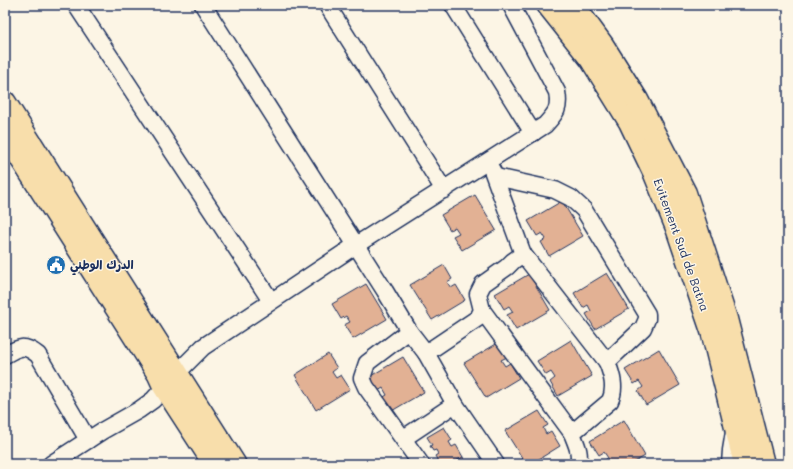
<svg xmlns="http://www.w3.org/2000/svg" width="793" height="469" viewBox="0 0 793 469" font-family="Mali,'Playpen Sans Arabic',sans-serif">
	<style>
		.building { fill: #e2b194; stroke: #1b2f5e }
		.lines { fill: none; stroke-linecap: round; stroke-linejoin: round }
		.minor-casing { stroke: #1b2f5e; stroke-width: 19 }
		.major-casing { stroke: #1b2f5e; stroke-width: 24 }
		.highway-casing { stroke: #1b2f5e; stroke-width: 25 }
		.minor { stroke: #fcf5e5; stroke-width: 16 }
		.major { stroke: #f8deab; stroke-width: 21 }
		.highway { stroke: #f8deab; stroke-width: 22 }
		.labels { text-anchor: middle; stroke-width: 3; stroke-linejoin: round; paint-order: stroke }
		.street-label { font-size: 12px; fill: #1b2f5e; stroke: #fcf5e5 }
		.poi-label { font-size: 12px; font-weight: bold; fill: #1b2f5e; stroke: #fcf5e5; text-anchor: start }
	</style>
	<rect width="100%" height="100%" fill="#fcf5e5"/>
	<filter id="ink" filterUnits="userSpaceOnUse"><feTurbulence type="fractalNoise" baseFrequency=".025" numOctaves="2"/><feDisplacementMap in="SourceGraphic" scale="8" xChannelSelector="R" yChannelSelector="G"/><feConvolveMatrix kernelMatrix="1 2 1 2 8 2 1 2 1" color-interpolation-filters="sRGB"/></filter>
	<g filter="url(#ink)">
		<g class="building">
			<polygon points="475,195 496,230 462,250 453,236 459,233 455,227 450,230 441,215"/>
			<polygon points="562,201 583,236 549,256 541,242 546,239 542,233 537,236 528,221"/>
			<polygon points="444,265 452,279 447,282 451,288 456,285 465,300 432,320 410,285"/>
			<polygon points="607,273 629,309 595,329 586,314 591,311 588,305 583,308 574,293"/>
			<polygon points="529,274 550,310 516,330 507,315 513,312 509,306 504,309 495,294"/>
			<polygon points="366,284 387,319 353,339 344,325 350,322 346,316 341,319 332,304"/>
			<polygon points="571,340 592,376 558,396 550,382 555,378 551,372 546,375 537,361"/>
			<polygon points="498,343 507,357 501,360 505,366 510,363 519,378 486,398 464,363"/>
			<polygon points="659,349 680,385 646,405 638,391 643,387 639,381 634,384 625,370"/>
			<polygon points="328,354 337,368 332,372 336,378 341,375 350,389 316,410 295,375"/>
			<polygon points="403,357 424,392 390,412 382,398 387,395 383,388 378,391 369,377"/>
			<polygon points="539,411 548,425 543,428 546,434 551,431 560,446 531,464 526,464 505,431"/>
			<polygon points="624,420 645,456 631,464 604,464 602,462 608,458 604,452 599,455 590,441"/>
			<polygon points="444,427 452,440 449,442 452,447 456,445 463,457 451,464 442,464 441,462 439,463 435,456 438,454 436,450 433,451 430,446 432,445 427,437"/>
			<polygon points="463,457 467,464 451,464"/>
		</g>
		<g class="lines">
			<g class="minor-casing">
				<g id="minor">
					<polyline points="76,5 271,301"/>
					<polyline points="203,5 385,291 409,331 426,353 455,404 496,464"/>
					<polyline points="327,5 444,190"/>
					<polyline points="453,5 533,133"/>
					<path d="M496,177L555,190L571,198L584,210L647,314V319L643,328L607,362C612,375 616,388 610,401L572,433C576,444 581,452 578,464"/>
					<polyline points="523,254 607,362"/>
					<polyline points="482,310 572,433"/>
					<polyline points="409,331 367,363 362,378 366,387 421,464"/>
					<polyline points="426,353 478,318 482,310 478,294 483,284 507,267 513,261 523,254 492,170"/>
					<path d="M5,355C19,347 24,344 38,355L88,440"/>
					<polyline points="404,438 455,404"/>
					<path d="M51,464L102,431L139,410L153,400L177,373L203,347L356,245L545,125C556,113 560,109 557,92L511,5"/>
					<polyline points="730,464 731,450 734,432"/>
				</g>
			</g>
			<g class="major-casing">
				<g id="major">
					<polyline points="5,102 235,464"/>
					<polyline points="5,134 158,374 164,387 214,464"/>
				</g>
			</g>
			<g class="highway-casing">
				<g id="highway">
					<polyline points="548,5 591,59 630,122 655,174 677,228 712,331 745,464"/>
					<polyline points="573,5 603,46 637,100 685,193 726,319 763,464"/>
				</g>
			</g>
			<use href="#minor" class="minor"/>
			<use href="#major" class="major"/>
			<use href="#highway" class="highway"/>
		</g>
	</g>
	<defs>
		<g id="civic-disc" transform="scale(1)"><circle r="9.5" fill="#1f6fb2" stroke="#fcf5e5"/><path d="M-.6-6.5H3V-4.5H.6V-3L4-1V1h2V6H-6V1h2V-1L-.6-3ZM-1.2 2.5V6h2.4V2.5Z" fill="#fff"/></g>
	</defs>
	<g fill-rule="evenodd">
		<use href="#civic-disc" x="56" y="265"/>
	</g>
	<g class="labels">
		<g class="street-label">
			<text transform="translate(681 245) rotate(70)" y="4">Evitement Sud de Batna</text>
		</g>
		<g class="poi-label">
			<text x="70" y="269">الدرك الوطني</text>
		</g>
	</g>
	<rect width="793" height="469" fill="none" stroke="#fcf5e5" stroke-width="20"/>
	<rect x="10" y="10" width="773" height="449" fill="none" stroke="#1b2f5e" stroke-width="1.5" filter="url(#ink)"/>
</svg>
